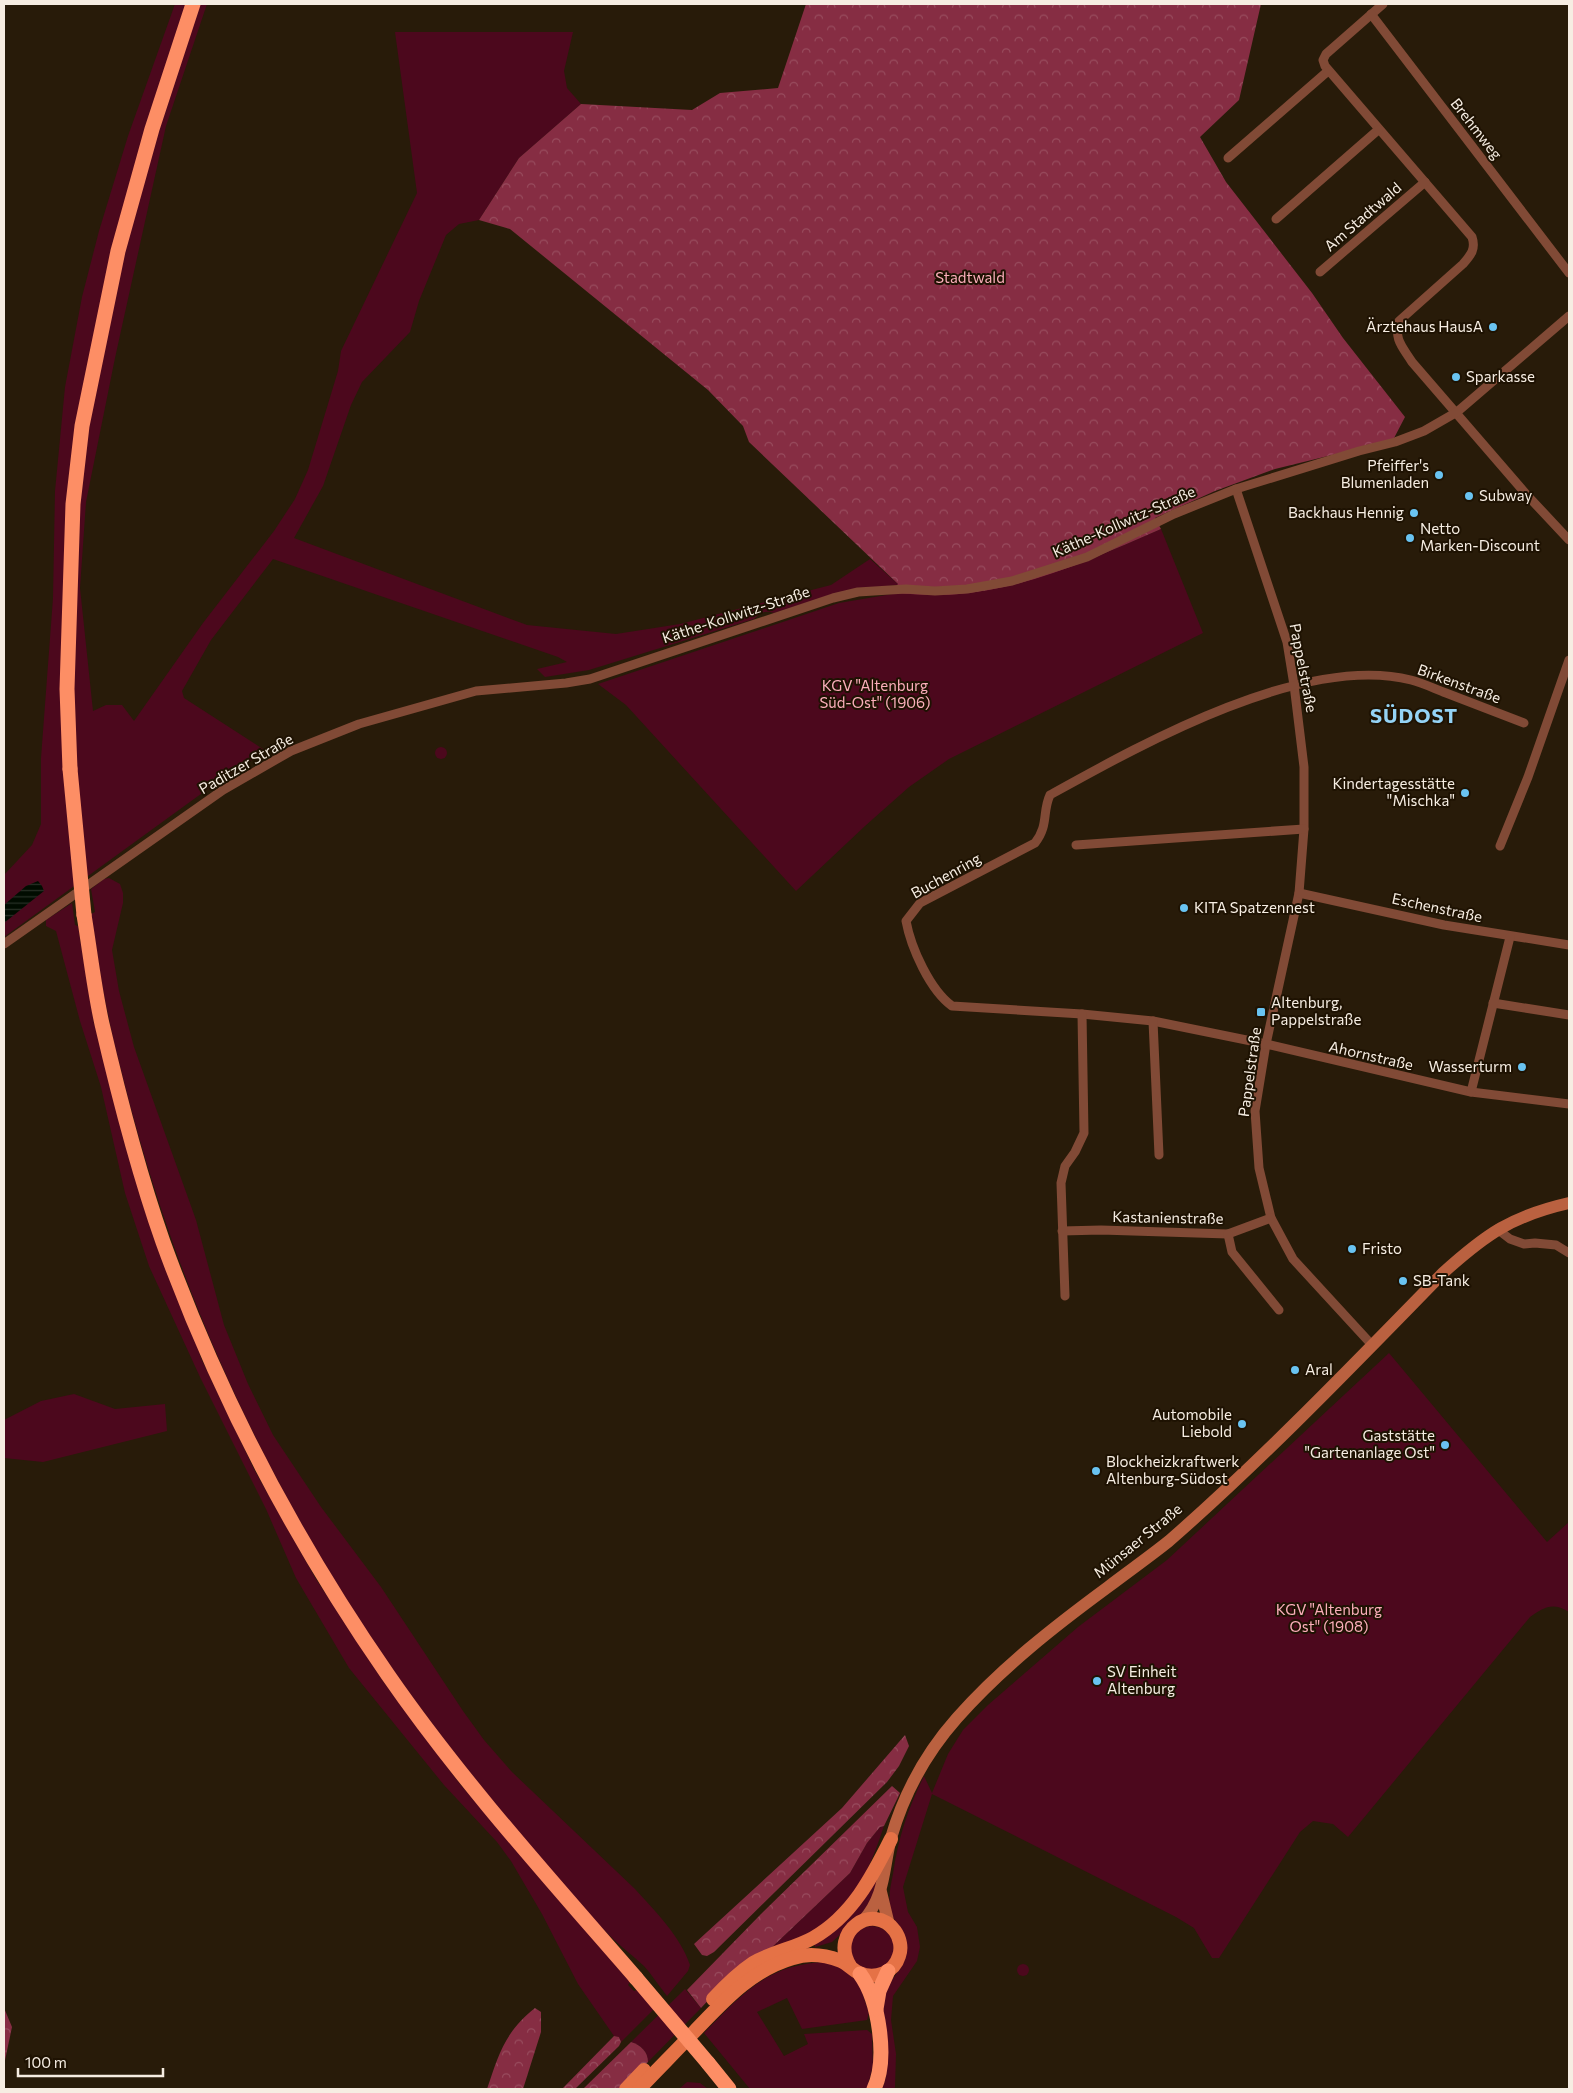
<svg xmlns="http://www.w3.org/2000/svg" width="1573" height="2093" viewBox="0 0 1573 2093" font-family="Commissioner,sans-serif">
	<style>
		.green { fill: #4c081d }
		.forest { fill: url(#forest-crowns) }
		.water { fill: url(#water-rules) }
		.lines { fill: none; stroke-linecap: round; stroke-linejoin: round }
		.street { stroke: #814a36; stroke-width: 9 }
		.secondary { stroke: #ba6140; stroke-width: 12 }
		.primary { stroke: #e57246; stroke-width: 14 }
		.highway { stroke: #fd8e65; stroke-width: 15 }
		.highway-bridge { stroke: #fd8e65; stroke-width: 15 }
		.poi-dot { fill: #69c3f1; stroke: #1e1202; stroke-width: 2 }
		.labels { text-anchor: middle; stroke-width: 4; stroke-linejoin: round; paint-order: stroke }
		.street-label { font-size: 15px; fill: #f6ede2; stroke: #1e1202 }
		.park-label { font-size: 15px; fill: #fbaeba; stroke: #1e1202 }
		.poi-label { font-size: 15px; fill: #f6ede2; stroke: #1e1202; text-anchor: start }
		.district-label { font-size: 20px; font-weight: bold; letter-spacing: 1px; fill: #94d3f5; stroke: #1e1202 }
	</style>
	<defs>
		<pattern id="forest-crowns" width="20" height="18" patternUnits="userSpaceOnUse" patternTransform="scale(1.25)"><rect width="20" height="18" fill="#862d43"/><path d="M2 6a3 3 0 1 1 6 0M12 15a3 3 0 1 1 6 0" fill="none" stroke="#984c5e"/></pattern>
		<pattern id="water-rules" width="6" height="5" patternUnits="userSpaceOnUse" patternTransform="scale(1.25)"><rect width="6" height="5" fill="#010c00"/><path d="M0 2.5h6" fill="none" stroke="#273025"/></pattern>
	</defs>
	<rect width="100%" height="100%" fill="#281b09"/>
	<g class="green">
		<path d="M175,4H207L166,126L115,358L86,502L80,588L93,711L106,705H122L134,721L203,623L274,531L295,499L308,470L338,371L341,351L417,193L395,32H573L564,71L567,88L581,104L519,158L479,220L459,224L446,235L419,301L410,332L362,382L351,405L323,486L294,538L527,625L616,634L680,624L831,585L870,559L899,585C852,589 818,599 774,613C765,610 760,613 754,619L589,670L545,677L537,669L567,662L558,657L273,559L211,640L182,691L184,698L266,751L216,783L4,937V875L32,845L41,824V758L53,598L55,491L65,387L82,297L99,231L128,136Z"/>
		<polygon points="1161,529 1203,633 949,759 909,787 865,826 796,891 626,705 598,684 839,603 1087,561"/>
		<circle cx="441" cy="753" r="6"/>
		<path d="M109,878L120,884L123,893V903L112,950L119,991L134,1047L196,1220L224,1325L248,1384L273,1435L321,1507L381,1587L463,1711L484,1740L512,1772L635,1889C655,1911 681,1937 690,1965L688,1971L667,1996C659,1986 652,1975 644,1966C630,1953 615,1942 602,1928C557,1880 514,1827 472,1775C308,1571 190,1340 125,1086C120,1064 113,1042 109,1019C101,985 97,949 91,914L95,912L91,889L104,879Z"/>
		<polygon points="72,903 75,925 78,926 94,1023 201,1358 255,1471 316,1579 383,1681 460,1784 630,1982 628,1985 634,1991 637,1990 654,2009 621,2042 619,2037 614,2036 578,1984 542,1914 511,1861 497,1842 444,1785 349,1668 296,1578 266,1509 200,1377 149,1266 125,1193 101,1087 80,1021 56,931 46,926 46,920"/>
		<path d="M1389,1353L1547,1542L1569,1522V1612C1553,1602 1544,1607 1530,1617L1348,1837L1333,1824L1313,1821L1300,1832L1219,1958H1212L1194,1928L1176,1917L932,1794L903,1887L908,1912L917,1927L920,1947L917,1961L893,1996L891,2020L896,2054L895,2087L894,2089H882C894,2061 881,2032 883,2003C885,1979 906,1971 907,1949C908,1931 892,1923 890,1908C888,1896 891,1884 893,1874C898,1839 908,1808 924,1776L932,1793L948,1754L963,1730L988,1705L1078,1627L1167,1560Z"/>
		<polygon points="74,1394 115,1409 165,1404 167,1431 43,1462 4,1458 4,1420 41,1401"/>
		<path d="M884,1826C871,1865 854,1909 816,1930C801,1938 783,1945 767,1952L850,1873L867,1843L880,1827Z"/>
		<polygon points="876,1880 878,1881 868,1909 832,1942 815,1947 814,1943"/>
		<circle cx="872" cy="1948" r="22"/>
		<path d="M826,1962L843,1969L859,1983L869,2013L867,2020L802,2029L787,1998L757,2012L784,2056L808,2044L804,2034L867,2030L872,2034L873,2066L867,2089H750L704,2033C742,1994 767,1964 826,1962Z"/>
		<circle cx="1023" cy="1970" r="6"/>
		<path d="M685,1989L701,2008L648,2062C648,2052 641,2045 631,2042Z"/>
		<polygon points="687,2082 700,2083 708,2089 679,2089"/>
	</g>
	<g class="forest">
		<path d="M806,4H1261L1239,100L1200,137L1226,182L1312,293L1343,338L1405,417L1393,440L1275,469L1215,491L1155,518L1161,529C1096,557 1030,588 959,594C937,596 913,594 891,593L898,584L749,442L743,426L708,390L510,229L479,220L519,158L581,104L692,110L720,93L778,88Z"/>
		<polygon points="905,1735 909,1746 899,1766 887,1782 714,1952 707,1956 702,1955 694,1944 842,1808"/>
		<polygon points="892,1786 900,1793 884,1826 880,1827 867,1843 850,1873 767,1952 730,1977 701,2008 687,1990 761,1914"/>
		<polygon points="4,2008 12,2027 4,2065"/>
		<path d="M535,2008L541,2012V2032L523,2089H487C499,2054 504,2033 535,2008Z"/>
		<polygon points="614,2036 619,2037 621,2042 619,2046 575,2089 562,2089"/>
		<path d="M631,2042C641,2045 648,2052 648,2062L621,2089H583Z"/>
	</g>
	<polygon class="water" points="38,881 42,886 44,891 4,923 4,905 26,886"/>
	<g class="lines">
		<g class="street">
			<path d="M1383,4L1326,54L1323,60L1325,66L1472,237C1476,249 1471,255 1463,264L1399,321C1394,340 1402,346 1412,362L1526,494L1569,540"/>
			<polyline points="1371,14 1569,273"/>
			<polyline points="1228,158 1328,71"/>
			<polyline points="1276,219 1378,130"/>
			<polyline points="1320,272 1425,182"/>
			<polyline points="1236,489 1287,642 1294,685 1304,767 1304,829 1299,893 1266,1044 1255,1111 1259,1168 1271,1218 1293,1259 1372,1345"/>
			<path d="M1524,723C1498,713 1472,703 1446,693C1435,689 1423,683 1411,680C1304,653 1142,744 1050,795C1042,812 1049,825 1035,843L920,903L906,921C911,948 930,990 952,1006L1082,1014L1153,1021L1266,1044L1471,1092L1569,1104"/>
			<polyline points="1076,845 1304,829"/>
			<polyline points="1500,846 1528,777 1569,660"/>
			<polyline points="1299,893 1444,925 1569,945"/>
			<polyline points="4,944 223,790 291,751 359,724 476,691 566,683 590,679 833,598 858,592 906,589 935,591 967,589 1012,581 1087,557 1174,514 1236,489 1359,451 1395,442 1424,431 1457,412 1569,316"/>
			<polyline points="1493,1003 1569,1015"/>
			<polyline points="1153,1021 1159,1155"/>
			<polyline points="1471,1092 1510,937"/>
			<polyline points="1497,1229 1510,1239 1524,1244 1535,1243 1556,1245 1569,1253"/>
			<polyline points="1062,1231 1101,1230 1228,1234 1271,1218"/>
			<polyline points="1228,1234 1232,1252 1279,1310"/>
			<polyline points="1065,1296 1061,1183 1065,1166 1075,1152 1084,1133 1082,1014"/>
		</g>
		<g class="secondary">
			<polyline points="881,1892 889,1925"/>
			<path d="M863,1921C886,1895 883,1868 891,1838C904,1793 926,1753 957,1718C1001,1668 1055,1626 1108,1587C1129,1571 1149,1557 1169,1541C1264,1458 1355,1363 1443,1273C1486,1234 1512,1216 1569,1203"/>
		</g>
		<g class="primary">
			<path d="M713,1999C725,1986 738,1973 753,1963C772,1952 795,1948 813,1938C852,1916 872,1877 891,1839"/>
			<polyline points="626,2089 644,2070"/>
			<path d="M639,2089C657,2070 676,2051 694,2032C723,2002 751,1970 793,1958C808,1953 825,1955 841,1961C848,1964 853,1970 859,1973C875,1980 894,1973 899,1956C902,1948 900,1938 895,1931C873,1901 829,1932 850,1966"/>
		</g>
		<g class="highway">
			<polyline points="70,769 67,689 73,504 82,426 118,251 152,129 193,4"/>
			<path d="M84,915C90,951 94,988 102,1024C119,1097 138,1171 163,1242C219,1396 295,1541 388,1675C462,1782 551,1880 636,1978"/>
			<path d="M860,1974C879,2000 888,2059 874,2089"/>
			<polyline points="876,2009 879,1991 888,1971"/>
			<polyline points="708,2063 729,2089"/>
		</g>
		<g class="highway-bridge">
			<polyline points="70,769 84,915"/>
			<polyline points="636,1978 708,2063"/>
		</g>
	</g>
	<g class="poi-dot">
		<circle cx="1493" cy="327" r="5"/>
		<circle cx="1456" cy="377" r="5"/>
		<circle cx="1439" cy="475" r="5"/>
		<circle cx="1469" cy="496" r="5"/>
		<circle cx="1414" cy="513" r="5"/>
		<circle cx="1410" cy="538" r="5"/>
		<circle cx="1465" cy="793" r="5"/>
		<circle cx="1184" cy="908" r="5"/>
		<rect x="1256" y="1007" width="10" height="10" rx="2.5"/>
		<circle cx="1522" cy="1067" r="5"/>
		<circle cx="1352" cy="1249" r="5"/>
		<circle cx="1403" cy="1281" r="5"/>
		<circle cx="1295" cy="1370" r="5"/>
		<circle cx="1242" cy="1424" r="5"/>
		<circle cx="1445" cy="1445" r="5"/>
		<circle cx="1096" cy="1471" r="5"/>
		<circle cx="1097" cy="1681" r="5"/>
	</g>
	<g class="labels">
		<g class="street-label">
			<text transform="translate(1476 129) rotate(52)" y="5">Brehmweg</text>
			<text transform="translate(1363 217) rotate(-41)" y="5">Am Stadtwald</text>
			<text transform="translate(1124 522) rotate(-24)" y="5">Käthe-Kollwitz-Straße</text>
			<text transform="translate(736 615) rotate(-18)" y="5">Käthe-Kollwitz-Straße</text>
			<text transform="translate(1303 668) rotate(79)" y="5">Pappelstraße</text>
			<text transform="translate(1459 684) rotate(20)" y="5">Birkenstraße</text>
			<text transform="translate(246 764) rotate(-30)" y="5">Paditzer Straße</text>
			<text transform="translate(946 876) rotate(-29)" y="5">Buchenring</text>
			<text transform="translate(1437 908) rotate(12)" y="5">Eschenstraße</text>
			<text transform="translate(1371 1056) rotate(13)" y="5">Ahornstraße</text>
			<text transform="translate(1250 1072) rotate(-82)" y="5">Pappelstraße</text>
			<text transform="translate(1168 1218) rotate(1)" y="5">Kastanienstraße</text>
			<text transform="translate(1138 1541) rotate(-39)" y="5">Münsaer Straße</text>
		</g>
		<g class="park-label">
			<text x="970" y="283">Stadtwald</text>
			<text x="875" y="691">KGV "Altenburg<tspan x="875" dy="17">Süd-Ost" (1906)</tspan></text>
			<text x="1329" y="1615">KGV "Altenburg<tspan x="1329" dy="17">Ost" (1908)</tspan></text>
		</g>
		<g class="poi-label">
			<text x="1483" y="332" text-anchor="end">Ärztehaus HausA</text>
			<text x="1466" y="382">Sparkasse</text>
			<text x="1429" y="471" text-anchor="end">Pfeiffer's<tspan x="1429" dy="17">Blumenladen</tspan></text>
			<text x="1479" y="501">Subway</text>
			<text x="1404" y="518" text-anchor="end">Backhaus Hennig</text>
			<text x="1420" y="534">Netto<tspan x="1420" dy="17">Marken-Discount</tspan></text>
			<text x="1455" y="789" text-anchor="end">Kindertagesstätte<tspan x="1455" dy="17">"Mischka"</tspan></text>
			<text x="1194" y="913">KITA Spatzennest</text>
			<text x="1271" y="1008">Altenburg,<tspan x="1271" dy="17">Pappelstraße</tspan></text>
			<text x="1512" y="1072" text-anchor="end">Wasserturm</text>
			<text x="1362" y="1254">Fristo</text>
			<text x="1413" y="1286">SB-Tank</text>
			<text x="1305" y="1375">Aral</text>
			<text x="1232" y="1420" text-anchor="end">Automobile<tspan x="1232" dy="17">Liebold</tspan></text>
			<text x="1435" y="1441" text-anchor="end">Gaststätte<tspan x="1435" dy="17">"Gartenanlage Ost"</tspan></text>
			<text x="1106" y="1467">Blockheizkraftwerk<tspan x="1106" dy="17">Altenburg-Südost</tspan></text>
			<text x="1107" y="1677">SV Einheit<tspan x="1107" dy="17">Altenburg</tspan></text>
		</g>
		<g class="district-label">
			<text x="1414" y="723">SÜDOST</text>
		</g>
	</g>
	<rect width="1573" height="2093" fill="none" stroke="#f6ede2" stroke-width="10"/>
	<path d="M18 2068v8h145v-8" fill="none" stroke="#f6ede2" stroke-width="2.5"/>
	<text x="25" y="2068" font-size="15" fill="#f6ede2" stroke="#1e1202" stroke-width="4" paint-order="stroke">100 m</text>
</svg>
